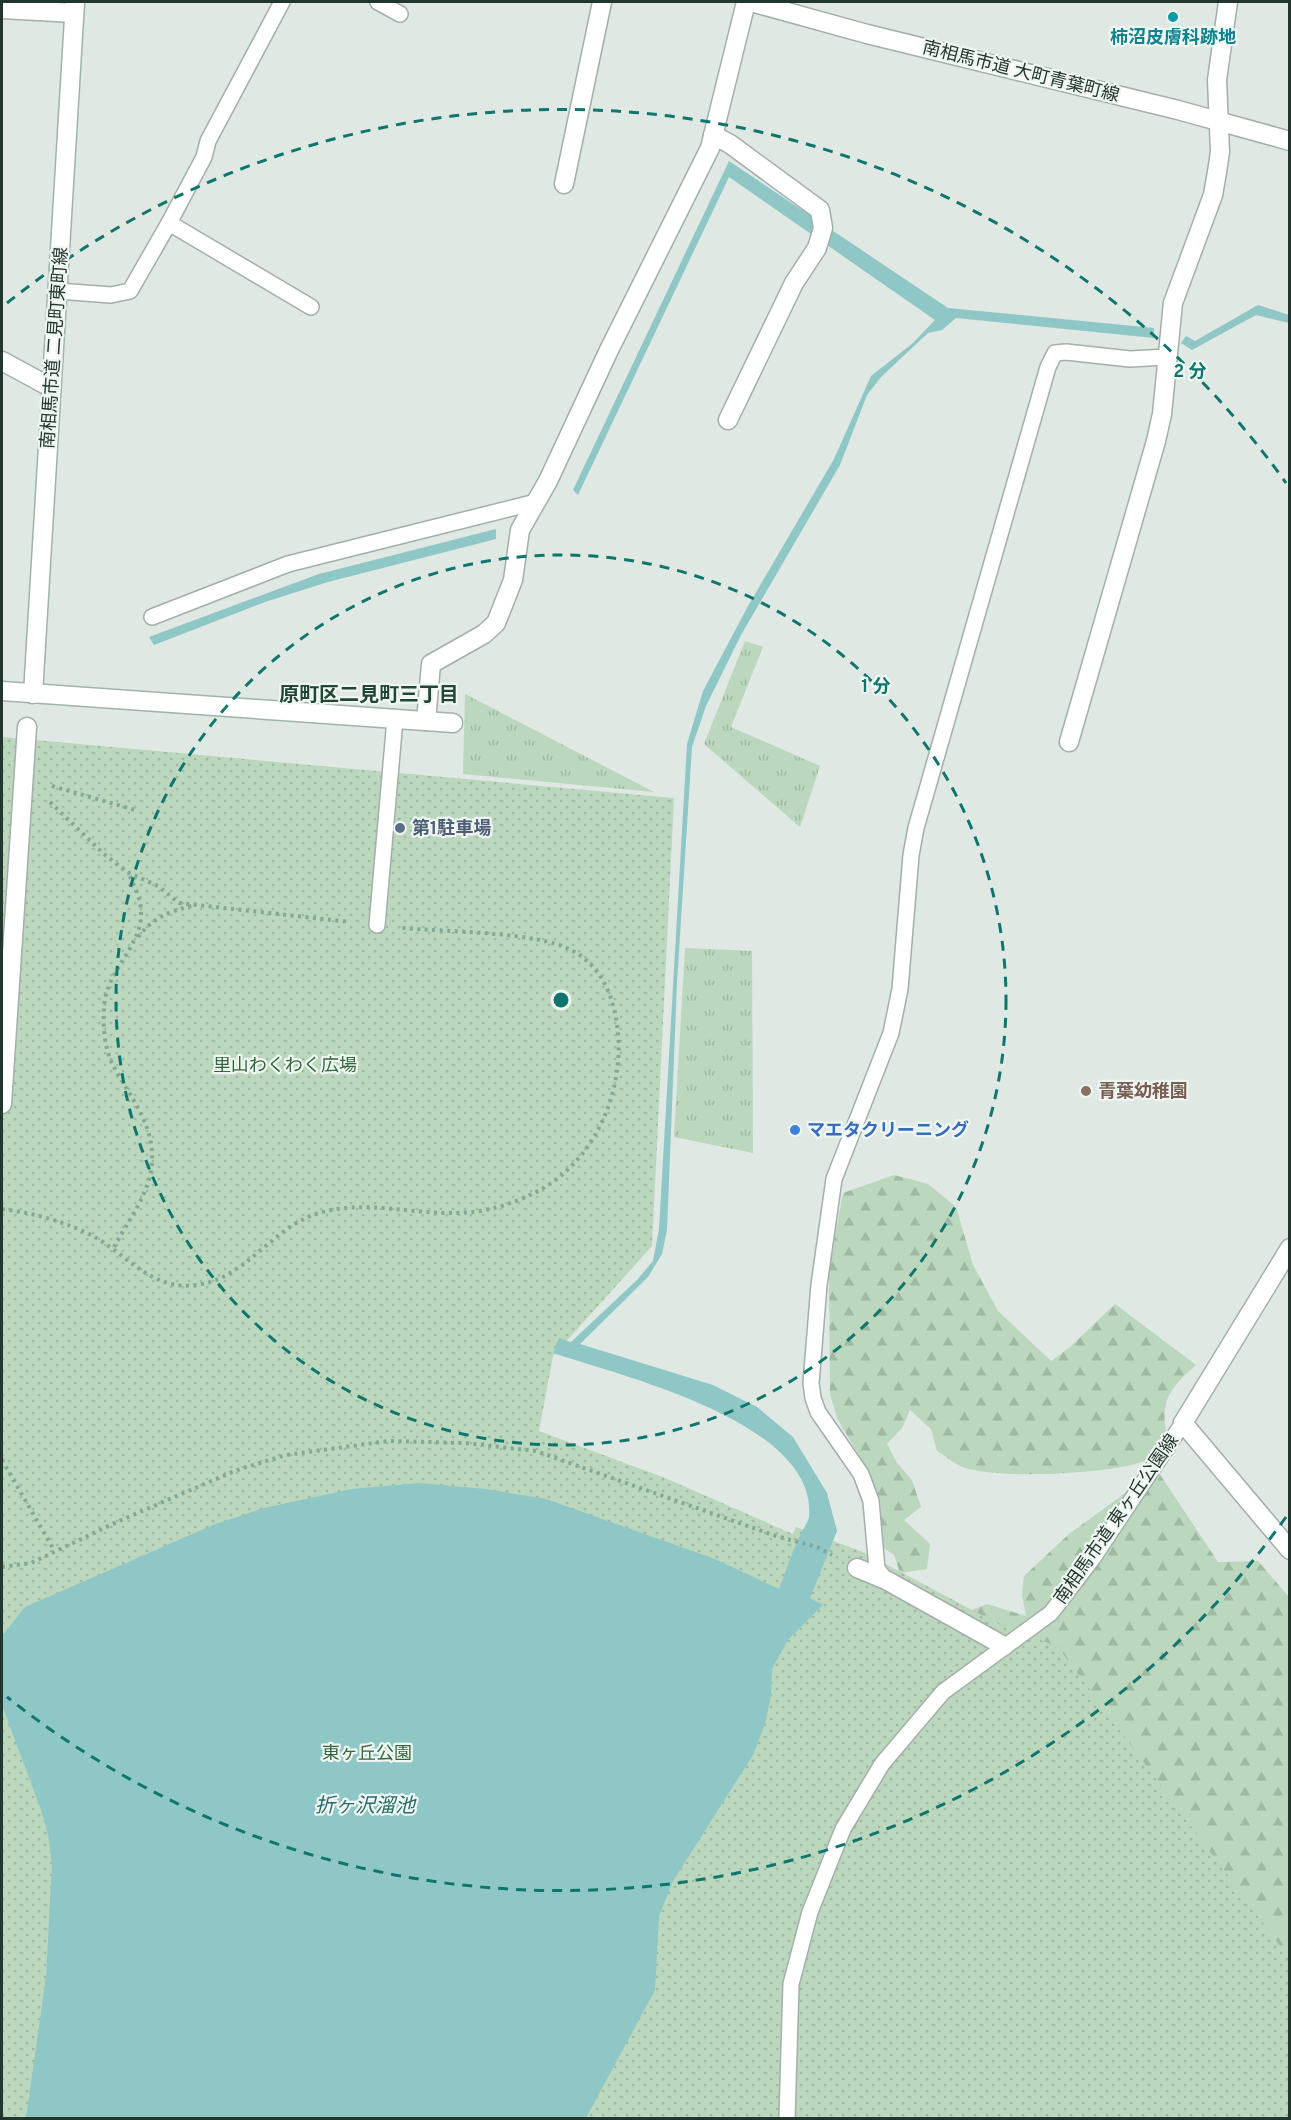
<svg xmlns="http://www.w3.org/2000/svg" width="1291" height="2120" viewBox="0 0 1291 2120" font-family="Overpass,'Noto Sans JP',sans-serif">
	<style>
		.grass { fill: url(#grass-tufts) }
		.forest { fill: url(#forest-firs) }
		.park { fill: url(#park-dots) }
		.water { fill: #8ec7c5 }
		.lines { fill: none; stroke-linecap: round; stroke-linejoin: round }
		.lane-casing { stroke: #a3afa9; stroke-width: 18 }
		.street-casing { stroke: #a3afa9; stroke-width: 21 }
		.secondary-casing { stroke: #a0b3a9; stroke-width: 21 }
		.path { stroke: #84a896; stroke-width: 4; stroke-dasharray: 3 4.5; stroke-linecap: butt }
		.lane { stroke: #fff; stroke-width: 15 }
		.street { stroke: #fff; stroke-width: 18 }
		.secondary { stroke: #fff; stroke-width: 18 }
		.ring { fill: none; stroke: #0f766e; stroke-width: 3; stroke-dasharray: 10 8 }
		.culture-dot { fill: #0f9aa8; stroke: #eff6f1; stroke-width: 2 }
		.service-dot { fill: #5c6f8a; stroke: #eff6f1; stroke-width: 2 }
		.education-dot { fill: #8d6e63; stroke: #eff6f1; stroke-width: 2 }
		.shop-dot { fill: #3f7fe0; stroke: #eff6f1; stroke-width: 2 }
		.labels { text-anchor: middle; stroke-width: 4.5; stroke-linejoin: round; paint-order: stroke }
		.culture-label { font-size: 18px; font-weight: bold; fill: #0d838f; stroke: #eff6f1 }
		.street-label { font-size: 18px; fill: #23362d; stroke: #eff6f1 }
		.service-label { font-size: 18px; font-weight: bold; fill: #4e5e75; stroke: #eff6f1; text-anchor: start }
		.park-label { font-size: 18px; fill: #32683d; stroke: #eff6f1 }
		.education-label { font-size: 18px; font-weight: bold; fill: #785e54; stroke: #eff6f1; text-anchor: start }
		.shop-label { font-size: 18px; font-weight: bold; fill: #366cbe; stroke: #eff6f1; text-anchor: start }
		.neighbourhood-label { font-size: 20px; font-weight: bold; fill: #214636; stroke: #eff6f1 }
		.water-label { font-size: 20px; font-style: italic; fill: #256a69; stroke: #eff6f1 }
		.centre { fill: #0f766e; stroke: #eff6f1; stroke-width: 3 }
		.ring-label { font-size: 18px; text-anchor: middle; font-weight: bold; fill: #0f766e; stroke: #eff6f1; stroke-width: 4.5; stroke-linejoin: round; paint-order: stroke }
	</style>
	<defs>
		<pattern id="grass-tufts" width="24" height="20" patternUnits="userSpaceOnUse" patternTransform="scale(1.5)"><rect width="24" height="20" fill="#bbd7bd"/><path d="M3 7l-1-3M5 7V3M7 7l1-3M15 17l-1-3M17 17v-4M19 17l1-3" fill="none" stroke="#a0b9a3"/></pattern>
		<pattern id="forest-firs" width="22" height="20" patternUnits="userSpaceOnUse" patternTransform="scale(1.5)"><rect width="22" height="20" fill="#bbd7bd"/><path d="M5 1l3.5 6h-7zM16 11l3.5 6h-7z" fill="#a0b9a3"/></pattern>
		<pattern id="park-dots" width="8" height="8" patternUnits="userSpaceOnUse" patternTransform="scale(1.5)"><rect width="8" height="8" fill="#bbd7bd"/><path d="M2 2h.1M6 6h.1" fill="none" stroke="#a0b9a3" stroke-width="1.8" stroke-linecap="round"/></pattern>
	</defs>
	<rect width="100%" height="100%" fill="#dfe8e3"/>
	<g class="grass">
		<polygon points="745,641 763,647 731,727 820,766 800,827 704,744"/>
		<polygon points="465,694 654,792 463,774"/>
		<polygon points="685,948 752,951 753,1153 674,1137"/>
	</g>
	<g class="forest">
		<path d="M894,1175L928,1184L956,1207L973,1265L998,1311L1051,1361L1070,1347L1115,1304L1196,1365C1171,1387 1159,1401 1167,1435C1161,1448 1152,1459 1138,1463C1106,1474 990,1480 960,1466C952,1462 944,1455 937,1451L931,1429L910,1410L902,1428L887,1444L897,1463L912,1480L921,1507L904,1520L930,1544L927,1569L900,1573L894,1555L882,1547L880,1499L861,1459L837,1418L830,1394L829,1267L843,1193Z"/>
		<polygon points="1157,1470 1218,1562 1258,1561 1289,1597 1289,2118 571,2118 967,1612 987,1604 1026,1616 1022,1595 1024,1576 1069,1534"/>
	</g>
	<polygon class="park" points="2,737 674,798 652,1246 553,1356 539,1431 665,1478 793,1534 796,1527 863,1552 991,1620 1058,1647 1289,1958 1289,2118 2,2118"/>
	<g class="water">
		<path d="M729,161L948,308L1154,328V338L956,318L942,330L928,333L881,377L867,395L840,465L741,635L706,706L692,747L677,983L667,1230L662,1254L648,1277L580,1344L713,1385L757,1407L793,1437L827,1493L837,1531L810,1598L823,1605L788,1640L772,1669L771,1696L765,1724L753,1755L673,1881L659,1916L655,1990L586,2118H26L46,1977L52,1864L48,1834L40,1807L2,1705V1636L25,1607L213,1525L264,1508L352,1489L419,1483L486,1489L546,1499L715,1559L779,1589C786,1571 792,1551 801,1534C803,1528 808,1523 809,1517C818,1422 621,1376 553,1353L559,1338L571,1342L637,1280L653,1261L659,1229L687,744L703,691L748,606L834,459L871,376L913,343L935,320L729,177L578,495L573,490Z"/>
		<polygon points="1258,305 1289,315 1289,323 1256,315 1192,350 1181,343 1186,336 1195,341"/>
		<polygon points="496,529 496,539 328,582 265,602 154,645 149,637 319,574"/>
	</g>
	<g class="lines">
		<g class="lane-casing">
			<g id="lane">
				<polyline points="378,2 400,14"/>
				<polyline points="169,223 311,307"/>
				<polyline points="58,291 111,295 130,291 169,223 204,157 208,141 282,2"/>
				<polyline points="152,617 288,564 536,502"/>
				<polyline points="377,925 395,719"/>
				<polyline points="886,1580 877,1569 871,1501 861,1474 818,1412 813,1398 811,1383 819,1285 834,1179 891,1033 900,989 911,855 916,828 1048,367 1055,353 1066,352 1130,359 1167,357"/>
				<polyline points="787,2118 791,1984 810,1912 843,1829 882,1764 943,1692 1051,1613 1093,1558 1183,1423"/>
			</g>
		</g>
		<g class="street-casing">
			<g id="street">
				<polyline points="751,2 867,34 1178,110 1290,141"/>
				<polyline points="2,9 74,13"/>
				<polyline points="713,135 730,144 820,210 823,228 817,248 794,283 728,420"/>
				<polyline points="564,184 602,2"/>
				<polyline points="2,361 50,387"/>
				<polyline points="426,721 431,664 484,634 496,623 513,580 520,530 548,481 609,350 710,148 746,2"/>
				<polyline points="1069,742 1156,441 1162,414 1173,303 1213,195 1217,172 1220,152 1217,80 1228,2"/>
				<polyline points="2,1104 27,727"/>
				<polyline points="1183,1423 1290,1550"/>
				<polyline points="857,1568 886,1580 1004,1646"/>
			</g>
		</g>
		<g class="secondary-casing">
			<g id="secondary">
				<polyline points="2,691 453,723"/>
				<polyline points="33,694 75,2"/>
				<polyline points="1183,1423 1290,1248"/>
			</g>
		</g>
		<g class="path">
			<polyline points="52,786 135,810"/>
			<polyline points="50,802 104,854 127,872 158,886 179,903 350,922"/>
			<path d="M138,937C153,918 169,911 192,906"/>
			<path d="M2,1209C33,1213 63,1221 91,1235C127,1254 151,1291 196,1285C246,1279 270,1229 316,1214C367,1197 420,1218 472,1212C492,1210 514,1203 532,1194C598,1163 630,1082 615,1013C609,987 598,965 573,951C537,931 446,932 402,928"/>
			<path d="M114,1247C128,1221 151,1192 152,1161C154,1123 129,1096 113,1065C104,1048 103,1026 104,1007C106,970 143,946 141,911C141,898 133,884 128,872"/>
			<polyline points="2,1460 54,1550"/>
			<polyline points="2,1567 31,1563 119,1521 237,1470 286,1455 389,1441 465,1443 536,1451 776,1536 817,1547 832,1555"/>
		</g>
		<use href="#lane" class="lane"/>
		<use href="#street" class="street"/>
		<use href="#secondary" class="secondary"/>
	</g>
	<g class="ring">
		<circle cx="561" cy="1000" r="445"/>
		<path d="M1286 1517A890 890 0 0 1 7 1697M7 303A890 890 0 0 1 1286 483"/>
	</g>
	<circle class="culture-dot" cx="1173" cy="17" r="6"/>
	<circle class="service-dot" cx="400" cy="828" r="6"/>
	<circle class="education-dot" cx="1086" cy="1091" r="6"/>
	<circle class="shop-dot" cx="795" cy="1130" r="6"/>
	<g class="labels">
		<g class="culture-label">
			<text x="1173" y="43">柿沼皮膚科跡地</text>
		</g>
		<g class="street-label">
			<text transform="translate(1021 71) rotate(14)" y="6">南相馬市道 大町青葉町線</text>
			<text transform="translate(54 348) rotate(-86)" y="6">南相馬市道 二見町東町線</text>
			<text transform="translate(1116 1519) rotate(-55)" y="6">南相馬市道 東ヶ丘公園線</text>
		</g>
		<g class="service-label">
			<text x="412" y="834">第1駐車場</text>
		</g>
		<g class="park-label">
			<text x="285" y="1071">里山わくわく広場</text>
			<text x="367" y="1759">東ヶ丘公園</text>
		</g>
		<g class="education-label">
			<text x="1098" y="1097">青葉幼稚園</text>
		</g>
		<g class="shop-label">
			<text x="807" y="1136">マエタクリーニング</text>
		</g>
		<g class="neighbourhood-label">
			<text x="369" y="701">原町区二見町三丁目</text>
		</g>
		<g class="water-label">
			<text x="365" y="1812">折ヶ沢溜池</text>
		</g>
	</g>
	<circle cx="561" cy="1000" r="9" class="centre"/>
	<g class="ring-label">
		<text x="1190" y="377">2 分</text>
		<text x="876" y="692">1 分</text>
	</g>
	<rect width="1291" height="2120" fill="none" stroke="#23362d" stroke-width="6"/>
</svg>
